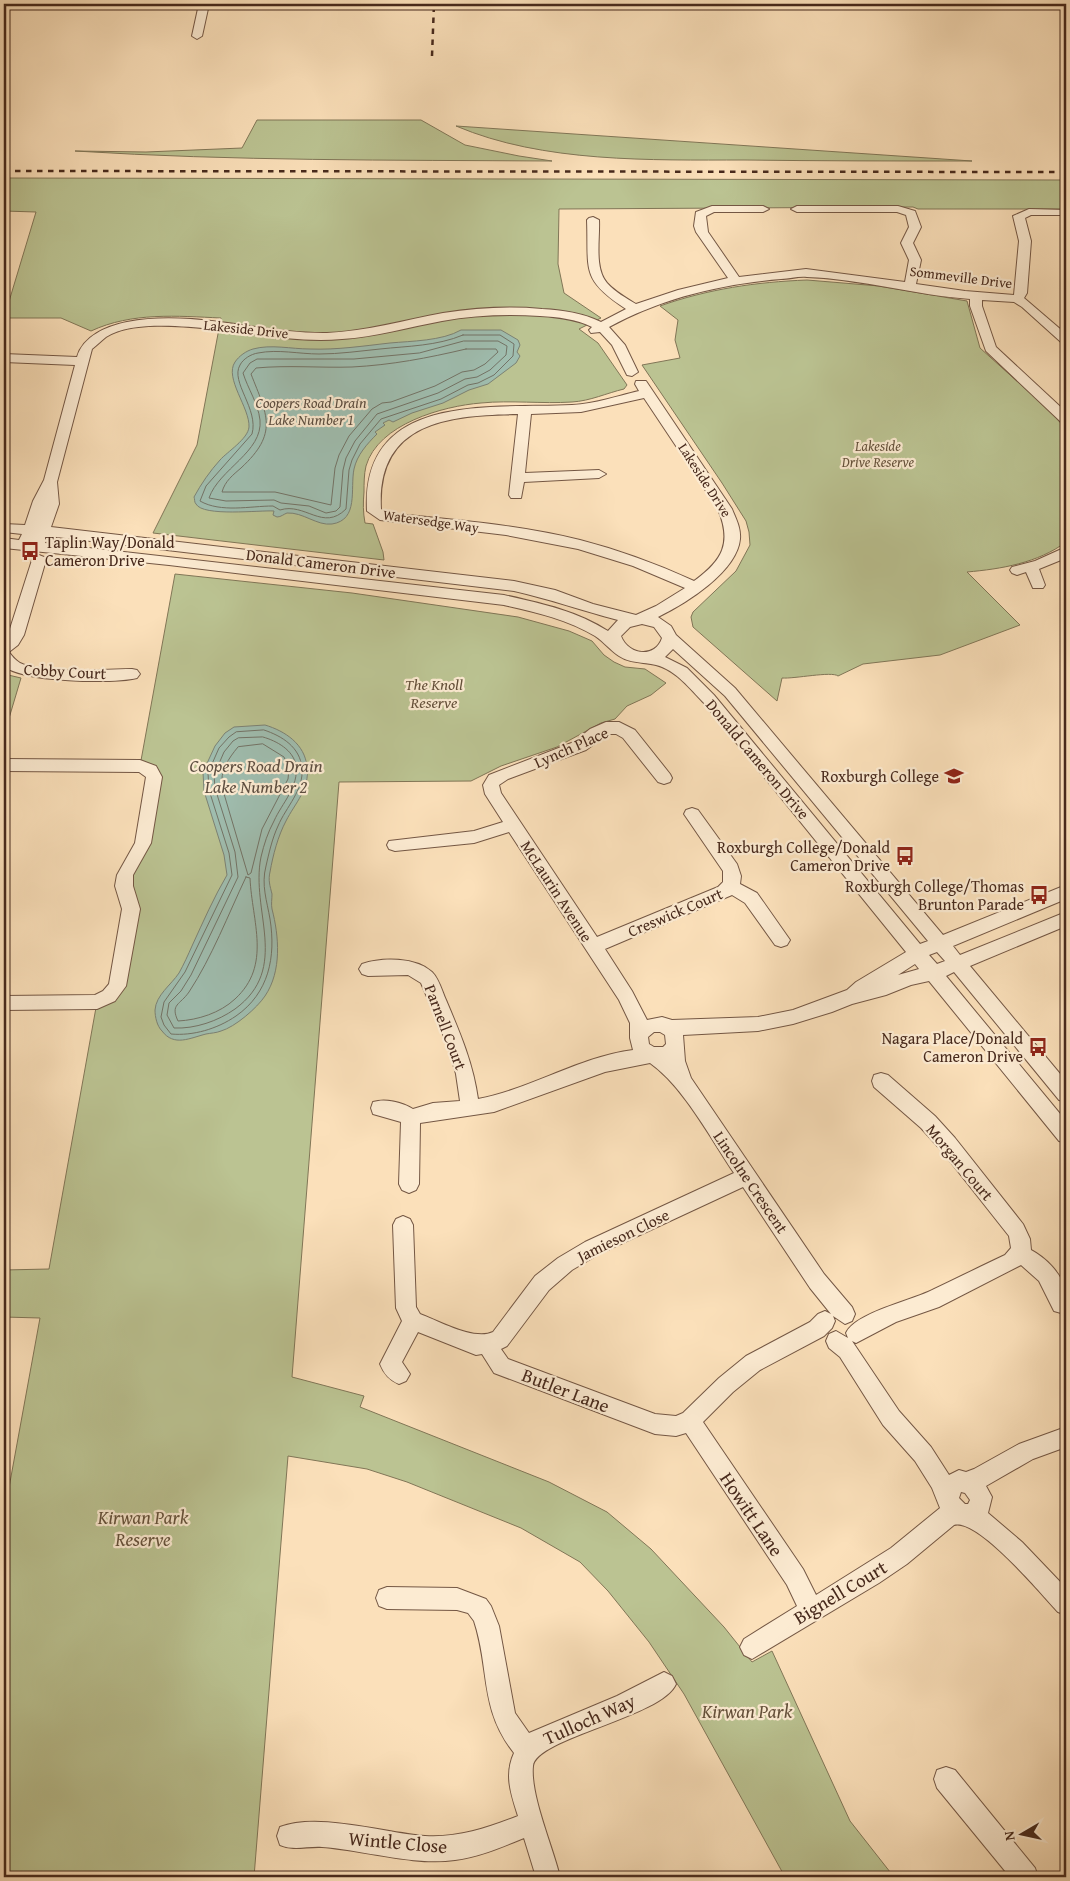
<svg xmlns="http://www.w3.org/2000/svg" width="1070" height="1881" viewBox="0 0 1070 1881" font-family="'Gentium Book Plus',serif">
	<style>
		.green { fill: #bbc392; stroke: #817657 }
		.water { fill: #9fbdaf; stroke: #7c8274 }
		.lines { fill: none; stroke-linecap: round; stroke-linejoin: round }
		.shore { stroke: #737366; stroke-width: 1 }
		.minor-casing { stroke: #745744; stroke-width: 2 }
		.minor { fill: #fcebd2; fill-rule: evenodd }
		.rail { stroke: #47291c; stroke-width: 2.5; stroke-dasharray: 5.5 5.5; stroke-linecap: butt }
		.labels { text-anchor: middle; stroke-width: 4.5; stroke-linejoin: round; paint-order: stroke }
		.far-street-label { font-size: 14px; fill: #47291c; stroke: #fcebd2 }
		.far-park-label { font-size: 14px; font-style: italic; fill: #64503a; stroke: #fcebd2 }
		.far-water-label { font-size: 15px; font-style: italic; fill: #5d4e41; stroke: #fcebd2 }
		.poi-label { font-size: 16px; fill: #47291c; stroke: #fcebd2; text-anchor: end }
		.street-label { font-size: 16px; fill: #47291c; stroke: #fcebd2 }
		.park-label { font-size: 16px; font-style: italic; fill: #64503a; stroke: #fcebd2 }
		.water-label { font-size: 18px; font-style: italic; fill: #5d4e41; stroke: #fcebd2 }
		.near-street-label { font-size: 19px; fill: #47291c; stroke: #fcebd2 }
		.near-park-label { font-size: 19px; font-style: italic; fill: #64503a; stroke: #fcebd2 }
	</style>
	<rect width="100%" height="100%" fill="#fbe0ba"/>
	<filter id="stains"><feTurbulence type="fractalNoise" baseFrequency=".004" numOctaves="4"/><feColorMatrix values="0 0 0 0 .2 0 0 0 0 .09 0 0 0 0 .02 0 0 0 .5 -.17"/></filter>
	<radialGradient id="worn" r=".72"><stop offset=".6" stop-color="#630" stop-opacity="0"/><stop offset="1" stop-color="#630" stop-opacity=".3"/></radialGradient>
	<g class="green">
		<path d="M257,120H421L465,145L519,156L552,161C392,160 233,161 75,151L146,152L242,148Z"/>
		<path d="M456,126L972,161C896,161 820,161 744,160C651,160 543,163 456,126Z"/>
		<path d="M4,178L1066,180V209H918L913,207L559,209L558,264L564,293L601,318L579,329L598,343L627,385L624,389C607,393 590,401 572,402C542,404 511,400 481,403C443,406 378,424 366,466C364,474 364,484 364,492C363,503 363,512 365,523L373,524L383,552L384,560L153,533L197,445L221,318C177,316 132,312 91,331L61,318H4L36,212L4,211Z"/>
		<path d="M807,280L879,286L967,301L980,348L1048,409L1066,429V542C1038,563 1001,569 967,572L1020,625L940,655L863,664L838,676C832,671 794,679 782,678L777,701L693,627L691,617L693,612L736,571L750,545L749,532L746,521L722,483L642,365L680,358L675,340L678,320L660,306C708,289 756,282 807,280Z"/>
		<polygon points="175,574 352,593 518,617 569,631 592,641 604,655 614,662 625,667 645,669 666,683 651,695 627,706 615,719 601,723 557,747 501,766 471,781 339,782 292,1377 364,1396 360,1407 549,1482 607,1512 651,1549 724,1627 752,1662 772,1651 850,1821 894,1877 785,1877 684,1694 649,1642 608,1591 580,1562 521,1528 407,1482 367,1469 288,1456 254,1877 4,1877 4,1515 40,1318 4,1317 4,1270 49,1269 97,1002 109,996 129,864 154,777 140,766"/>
		<polygon points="4,674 21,678 4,735"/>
	</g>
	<g class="water">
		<path d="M461,330H501L518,340L520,345L517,352L520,356L516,363L488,384L469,390L443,403L412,413L393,422L389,420L383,423L385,425L375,432L377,434C367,444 357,455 354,469C350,489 359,520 332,524C317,526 303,512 287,513C284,514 281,517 277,517L273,515L274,511C260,510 203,517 196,504C194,502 195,499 194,497C201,484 210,471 220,460C227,452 248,439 249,427C250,408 224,378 235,362C239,356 246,351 253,349C271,344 291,349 310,349C337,350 363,346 390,343C411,341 442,341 461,330Z"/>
		<path d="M265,725C285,731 305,744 307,767C310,789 295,803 286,821C278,836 273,855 270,872C268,880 270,886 272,894C272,899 271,904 272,909C279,936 282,971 265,996C257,1008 235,1027 221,1031C216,1033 211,1033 206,1034C190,1038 174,1047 162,1031C157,1026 155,1017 155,1010C156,995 171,985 179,973C184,964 188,955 192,946C203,922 214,897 227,875L224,855L204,791L203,772L215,746L225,733L234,727Z"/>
	</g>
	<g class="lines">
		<g class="shore">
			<path d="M463,335H500L514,344L513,356L494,375L478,383L468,385L441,399L381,419L360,444L352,460L349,470L346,509C323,532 305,502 280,510L273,506C250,506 221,513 200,501L206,486L252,434C259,409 230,382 240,365C243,359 251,354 258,353C278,349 299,354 319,354C340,354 360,351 380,349C408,346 437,346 463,335Z"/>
			<path d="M464,341H498L507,346L506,355L490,370L477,377L465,379L438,393L377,414L355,441L346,458L343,470L340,507L336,511L326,513L309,506L281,503L274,500L226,501L209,498C219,469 263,452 260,420C258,403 248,389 243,373L250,363L257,359H354L419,353Z"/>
			<path d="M466,349H496L498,352L485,364L474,370L462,372L435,386L391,402L382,403L372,409L349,436L339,455L335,468L331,505L275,492H222C225,481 233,475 241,468C279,433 267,415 251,374L256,368C288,365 320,368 352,367C391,365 428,358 466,349Z"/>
			<path d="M264,730C282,736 300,747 302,768C304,790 286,807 278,826C272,839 269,853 266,866C261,885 267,901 270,919C276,957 269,993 236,1016C217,1029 193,1036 171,1034L164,1025L161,1017L164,1002L185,972L232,875L229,853L209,790L208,773L219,748L229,737L236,732Z"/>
			<path d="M263,737C277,741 293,750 296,765C299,787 282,803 274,821C268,832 264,844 261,857C250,911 291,968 235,1009C218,1021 195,1029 174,1028L167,1015L169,1003L181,991L191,975L238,877L235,852L215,788L214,775L224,752L233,741L238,738Z"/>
			<path d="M263,744L284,757L289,769L288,779L262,829L251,873L248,875L222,787C220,771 228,759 238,747Z"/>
			<path d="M246,877L250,878C252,922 272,965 235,999C220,1013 198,1020 178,1021C170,1004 180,1005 189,992C212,957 228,915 246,877Z"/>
		</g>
		<g class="minor-casing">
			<g id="minor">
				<polygon points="199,4 209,4 202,36 197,39 192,36"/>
				<path d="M712,206H763L769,209L763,212H714L706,216L708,232L739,277L806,269L905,282L909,260L901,243L909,227L906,215L897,212H797L791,209L797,206H898L915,211L921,227L913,243L921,260L916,284L965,291L1014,295L1019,241L1013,216L1029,209L1066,210V214L1062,215H1031L1025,218L1031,241L1027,293L1024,298L1066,334V344L1062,343L1022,307L1014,302L982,300V306L996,347L1066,412V423L1061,422L986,351L970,306V299C915,295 862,279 807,277C798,276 790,279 781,279C721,284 662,298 609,327L625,345L638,372L632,376L627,375L612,345L600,332L591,333L589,330L592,327C576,319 558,317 540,316C508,314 475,315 442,321C409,327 376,337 342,339C298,343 254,333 211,329C182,326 131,321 106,337C101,341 97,345 92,349L57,482L59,504L51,527L514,581L555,590L593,604L636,615L656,606L685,588L633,566L578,549L506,535L380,520L367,511C361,391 491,409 572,405C595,404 617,396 639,391L635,384L636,381H646L732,509C736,519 741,528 740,539C737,572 685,604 658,617L671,626L676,635L735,688L943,935L1066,885V899L953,946L960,955L1066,912V926L970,966L1066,1081V1102L1059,1100L954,972L946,976L1066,1121V1143L1059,1141L929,981L911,985L886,995L852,1004L832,1012L793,1024L758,1031L683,1035L685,1061L691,1078L824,1274L852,1307L855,1314L852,1321L845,1324L833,1316L835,1321L832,1328L824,1336L760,1370L733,1392L703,1422L803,1569L816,1595L891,1548L940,1508L932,1488L915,1461L883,1425L840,1357L829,1348L826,1341L829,1334L836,1331L848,1338L846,1333C854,1314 908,1301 928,1292C954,1280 979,1267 1005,1255L1011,1248L1009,1236L941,1150L921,1128L874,1087L872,1081L874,1075L881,1073L888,1075L935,1116L955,1138L1023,1224L1030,1239L1031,1250C1046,1258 1061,1273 1066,1291C1067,1297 1066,1305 1066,1311L1061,1313L1054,1311L1039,1281L1021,1265L939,1307L896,1322L856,1343L852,1341L899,1411L931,1447L949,1475L959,1470L966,1472L974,1469L1019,1444L1066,1427V1447L1033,1459L986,1486L992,1497L988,1513L1022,1542L1066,1588V1615L1058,1612C1041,1594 978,1518 954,1525L907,1564L879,1583L752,1659L744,1655L740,1647L744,1639L797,1606L787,1585L686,1433L676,1436L655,1434L494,1373L482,1354L476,1355L418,1332L402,1362L410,1374L406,1381L399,1384C389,1380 384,1374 380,1364L402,1321L396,1308L393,1225L396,1219L403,1216L410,1219L413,1225L416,1307L420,1314C439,1321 474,1341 493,1332L535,1276L558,1258L585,1242L734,1173C711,1139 683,1086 650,1063L605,1072L494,1112L420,1123L419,1184L416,1190L409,1193L402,1190L399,1184L401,1122L373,1114L371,1108L373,1102C385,1098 402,1102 413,1109L433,1103L460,1101L456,1074L448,1046L421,983L408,975L368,976L362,974L359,969L362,964C382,957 416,957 432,972C439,979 442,991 446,1000C460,1033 473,1063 478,1099C531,1089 579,1057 633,1050L630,1038V1023L619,1000L509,832L474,843L395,851L389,849L387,845L389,841L474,831L503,822L485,794L483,785L489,775L574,742L590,729L606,722H619L635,730L670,774L672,778L670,782L664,784L658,782L623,738L616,734H608L586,750L508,779L499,785L501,793L597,937L718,887L723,882V871L684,814L686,810L692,808L698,810L737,864L741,876L740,884L757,893L790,940L787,945L781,947L775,945L745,903L732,895L605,949L632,991L647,1020L662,1017L672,1020L758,1017L793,1010L847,990L856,982L906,952L704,703C690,689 676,670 656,665C643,662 629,663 619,656C610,650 604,642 595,636C567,619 535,612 504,605L169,565L4,548V538L19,540L22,534L4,532V524L25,525L33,501L44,480L75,365L4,362V354L77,357C83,336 107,326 127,322C194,309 261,334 327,333C367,331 405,320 443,313C476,308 509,306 542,309C562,310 583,313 601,322L626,309C580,279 589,270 587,220L589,218L593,217L599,220C600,239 594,268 607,283C615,292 626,298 636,304L678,290L728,278L696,232L694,226L696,212ZM644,398L718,509C732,543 723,560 694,581C657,564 619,550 580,540C517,524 452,520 388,513L381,509C376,421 450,415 518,414L509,495L511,498H521L524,482L599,478L606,474L599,470L525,473L531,414L581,412ZM48,536L514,591C550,599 583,611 618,620L608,631C577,611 540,603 504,595L45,543ZM642,624L654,627L662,638C655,659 628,655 621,636L630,627ZM673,649L725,696L928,941L920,944L714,695L687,668L665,657ZM937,952L945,961L937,964L929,955ZM915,964L919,969L898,975ZM654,1032H660L665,1035L666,1044L663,1047H654L649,1044L648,1037ZM743,1187L810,1288L831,1314L825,1311L818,1314L810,1322L746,1356L719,1378L683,1413L676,1416L655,1414L508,1359L501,1349L507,1346L549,1290L572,1270L599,1254ZM961,1492L965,1493L970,1500L968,1504H965L959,1498Z"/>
				<polygon points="1066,547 1066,558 1039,569 1045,585 1043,588 1033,588 1026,572 1017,575 1012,573 1010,570 1012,567 1035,561"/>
				<path d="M39,555L44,557L46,560L24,635L18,645L9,652C12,656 15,660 20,663C44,675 103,669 132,669L137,670L140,674L137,678C115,684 21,682 4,666V640L8,635L32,560L34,557Z"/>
				<polygon points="4,759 140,760 156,766 162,777 151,843 133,875 133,886 140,909 126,986 115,1001 97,1009 4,1010 4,996 95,995 103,991 109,984 122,909 115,886 117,875 135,843 146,777 139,772 4,771"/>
				<path d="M387,1587L457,1588L486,1599L491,1606L499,1626L515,1713L529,1733L617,1696L664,1672L672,1676L676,1684C662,1717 536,1738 533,1766C530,1795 553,1847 560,1877H536L524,1838C502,1847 479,1857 455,1860C414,1866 363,1850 322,1847C307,1846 294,1851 280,1845L277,1836L280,1827C318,1812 384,1833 425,1836C458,1838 487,1828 518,1816C511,1794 504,1775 514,1753C479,1709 490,1669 474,1621L468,1613L457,1610L387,1609L379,1606L376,1598L379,1590Z"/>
				<polygon points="946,1767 955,1770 1035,1868 1038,1877 1010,1877 937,1788 934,1779 937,1770"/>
			</g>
		</g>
		<use href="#minor" class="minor"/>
		<g class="rail">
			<polyline points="432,56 434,4"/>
			<polyline points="4,171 1066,172"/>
		</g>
	</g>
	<defs>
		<g id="bus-bare" transform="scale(1.5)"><path d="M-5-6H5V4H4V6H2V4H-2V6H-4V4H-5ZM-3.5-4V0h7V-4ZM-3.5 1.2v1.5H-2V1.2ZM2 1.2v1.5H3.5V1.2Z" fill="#8f2418" stroke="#fcebd2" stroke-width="2.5" paint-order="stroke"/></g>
		<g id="school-bare" transform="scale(1.5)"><path d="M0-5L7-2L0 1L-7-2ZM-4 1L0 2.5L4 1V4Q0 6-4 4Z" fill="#8f2418" stroke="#fcebd2" stroke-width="2.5" paint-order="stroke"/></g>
	</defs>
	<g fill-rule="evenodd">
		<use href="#bus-bare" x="30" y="551"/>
		<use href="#school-bare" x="954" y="776"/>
		<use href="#bus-bare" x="905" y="856"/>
		<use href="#bus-bare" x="1039" y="895"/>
		<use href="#bus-bare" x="1038" y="1047"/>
	</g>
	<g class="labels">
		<g class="far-street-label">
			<text transform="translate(961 277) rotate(7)" y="5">Sommeville Drive</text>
			<text transform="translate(246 329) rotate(6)" y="5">Lakeside Drive</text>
			<text transform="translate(705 480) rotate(57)" y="5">Lakeside Drive</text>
			<text transform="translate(431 521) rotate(8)" y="5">Watersedge Way</text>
		</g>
		<g class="far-park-label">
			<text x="878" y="451">Lakeside<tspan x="878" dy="16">Drive Reserve</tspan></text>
		</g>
		<g class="far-water-label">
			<text x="311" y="408">Coopers Road Drain<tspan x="311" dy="17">Lake Number 1</tspan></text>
		</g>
		<g class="poi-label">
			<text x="45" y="548" text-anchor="start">Taplin Way/Donald<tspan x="45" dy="18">Cameron Drive</tspan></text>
			<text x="939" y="782">Roxburgh College</text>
			<text x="890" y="853">Roxburgh College/Donald<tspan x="890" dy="18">Cameron Drive</tspan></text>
			<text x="1024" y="892">Roxburgh College/Thomas<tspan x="1024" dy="18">Brunton Parade</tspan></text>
			<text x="1023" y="1044">Nagara Place/Donald<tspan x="1023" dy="18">Cameron Drive</tspan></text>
		</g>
		<g class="street-label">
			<text transform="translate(321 563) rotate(7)" y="6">Donald Cameron Drive</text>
			<text transform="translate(65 671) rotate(3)" y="6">Cobby Court</text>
			<text transform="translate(571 747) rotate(-24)" y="6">Lynch Place</text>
			<text transform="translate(758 759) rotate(50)" y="6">Donald Cameron Drive</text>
			<text transform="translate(557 891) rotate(57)" y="6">McLaurin Avenue</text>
			<text transform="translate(675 912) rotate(-23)" y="6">Creswick Court</text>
			<text transform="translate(446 1027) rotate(69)" y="6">Parnell Court</text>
			<text transform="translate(960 1162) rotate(50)" y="6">Morgan Court</text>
			<text transform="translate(751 1182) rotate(56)" y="6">Lincolne Crescent</text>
			<text transform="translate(623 1235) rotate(-26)" y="6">Jamieson Close</text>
		</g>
		<g class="park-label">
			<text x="434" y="690">The Knoll<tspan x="434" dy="18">Reserve</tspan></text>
		</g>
		<g class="water-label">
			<text x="256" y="772">Coopers Road Drain<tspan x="256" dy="21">Lake Number 2</tspan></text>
		</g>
		<g class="near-street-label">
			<text transform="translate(566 1390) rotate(21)" y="7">Butler Lane</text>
			<text transform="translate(752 1514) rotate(56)" y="7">Howitt Lane</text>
			<text transform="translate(840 1592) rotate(-31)" y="7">Bignell Court</text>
			<text transform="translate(589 1719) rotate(-24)" y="7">Tulloch Way</text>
			<text transform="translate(398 1842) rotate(5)" y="7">Wintle Close</text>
		</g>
		<g class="near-park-label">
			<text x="143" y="1524">Kirwan Park<tspan x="143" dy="22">Reserve</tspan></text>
			<text x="747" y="1718">Kirwan Park</text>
		</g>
	</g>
	<rect width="1070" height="1881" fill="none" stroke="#fbe0ba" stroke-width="20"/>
	<rect x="5" y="5" width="1060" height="1871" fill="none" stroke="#47291c" stroke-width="2.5"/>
	<rect x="10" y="10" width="1050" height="1861" fill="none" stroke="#47291c"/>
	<g transform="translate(1022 1834) rotate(261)" stroke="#fcebd2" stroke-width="4" paint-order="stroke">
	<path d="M0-4L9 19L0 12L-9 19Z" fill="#47291c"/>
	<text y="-8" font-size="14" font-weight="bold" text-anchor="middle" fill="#47291c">N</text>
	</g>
	<rect width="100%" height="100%" filter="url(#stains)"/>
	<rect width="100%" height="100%" fill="url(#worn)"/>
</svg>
